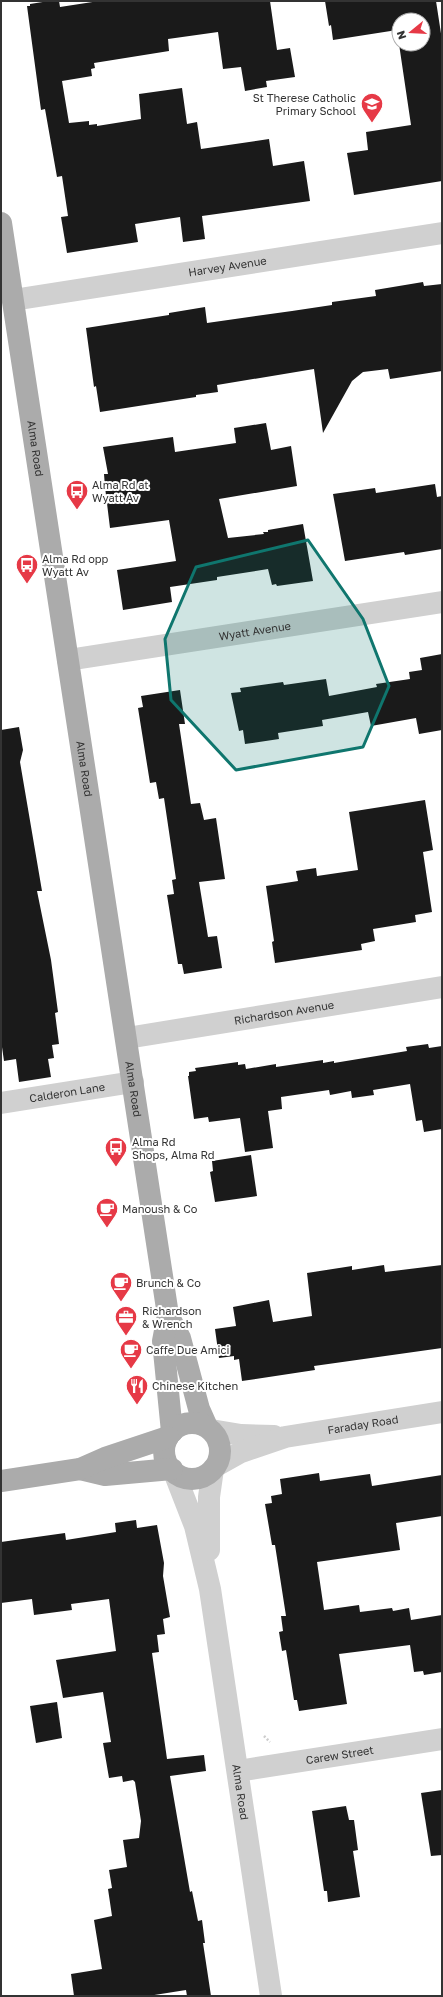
<svg xmlns="http://www.w3.org/2000/svg" width="443" height="1997" viewBox="0 0 443 1997" font-family="'Golos Text',sans-serif">
	<style>
		.building { fill: #1a1a1a }
		.lines { fill: none; stroke-linecap: round; stroke-linejoin: round }
		.path { stroke: #cdcdcd; stroke-width: 2.5; stroke-dasharray: 2 2; stroke-linecap: butt }
		.minor { stroke: #d0d0d0; stroke-width: 22 }
		.major { stroke: #ababab; stroke-width: 22 }
		.marked { fill: #0f766e; fill-opacity: 0.2; stroke: #0f766e; stroke-width: 3; stroke-linejoin: round }
		.labels { text-anchor: middle; stroke-width: 4; stroke-linejoin: round; paint-order: stroke }
		.poi-label { font-size: 11px; fill: #333; stroke: #fff; text-anchor: start }
		.street-label { font-size: 11px; fill: #333; stroke: #fff }
	</style>
	<rect width="100%" height="100%" fill="#fff"/>
	<g class="building">
		<polygon points="49,1 59,1 60,7 99,1 270,1 277,50 290,48 295,77 266,81 267,87 245,91 241,67 223,69 218,32 168,39 169,51 94,63 95,68 91,69 92,76 62,81 69,123 89,121 89,125 97,124 97,126 141,119 139,94 182,88 187,124 197,122 201,149 269,139 273,166 304,161 310,201 202,216 205,239 183,242 180,217 135,224 138,242 67,253 61,217 68,216 62,176 57,177 45,109 41,110 27,6 30,6 30,4"/>
		<polygon points="325,1 436,1 442,40 442,181 354,195 347,153 368,150 366,132 411,125 399,44 423,44 423,20 399,20 399,41 397,30 333,40 331,25 329,26"/>
		<polygon points="423,282 424,286 442,284 442,371 390,379 388,369 363,372 352,381 323,433 314,369 217,385 218,392 196,395 196,397 100,412 96,386 94,387 86,328 169,315 169,313 205,307 207,323 292,311 332,305 332,302 376,296 375,290"/>
		<polygon points="266,423 271,450 291,446 297,486 219,499 228,538 264,534 263,532 268,532 268,530 303,524 313,581 277,586 276,584 272,585 268,569 217,577 217,580 170,587 172,602 123,610 117,570 176,561 169,520 110,528 105,487 104,474 108,474 103,447 173,437 175,452 236,443 234,428"/>
		<polygon points="435,484 437,497 442,496 442,549 405,555 404,552 345,561 333,494 375,488 376,493"/>
		<polygon points="442,654 442,730 419,734 416,718 371,726 368,712 322,720 323,726 278,733 279,739 245,744 243,730 239,731 231,693 241,692 240,688 283,682 284,685 326,679 329,696 377,687 376,684 410,679 409,672 422,670 420,658"/>
		<polygon points="180,690 185,724 179,724 191,804 200,803 204,820 216,818 225,879 199,882 208,937 217,936 222,968 184,974 182,964 178,964 167,895 174,894 172,880 176,879 164,798 159,799 156,782 150,783 138,708 143,707 141,696"/>
		<polygon points="19,727 23,750 20,762 42,891 37,891 51,960 58,1012 55,1013 59,1044 52,1045 54,1058 48,1059 51,1077 19,1082 16,1059 4,1061 1,1040 1,730"/>
		<polygon points="425,800 433,850 423,852 432,912 415,915 416,922 373,929 375,941 361,944 362,950 275,963 272,942 274,941 266,886 298,881 296,871 316,868 317,876 358,870 349,812"/>
		<polygon points="428,1044 429,1048 442,1046 442,1129 424,1132 422,1120 416,1121 410,1084 373,1090 374,1095 352,1098 351,1091 330,1095 329,1090 281,1097 282,1109 268,1111 273,1148 245,1152 240,1118 209,1122 208,1117 194,1119 188,1076 189,1076 189,1072 196,1071 195,1068 238,1062 238,1065 245,1064 246,1069 276,1064 276,1067 323,1060 323,1063 334,1061 334,1063 407,1051 406,1047"/>
		<polygon points="251,1155 257,1196 215,1202 210,1172 213,1171 212,1161"/>
		<polygon points="384,1265 385,1272 442,1265 442,1348 314,1366 315,1370 242,1381 239,1359 234,1360 234,1356 219,1358 215,1329 236,1326 233,1307 269,1300 273,1322 312,1316 307,1273 352,1266 352,1270"/>
		<polygon points="319,1473 320,1481 370,1474 372,1486 442,1475 442,1516 396,1523 400,1550 317,1562 324,1610 359,1605 360,1612 392,1608 393,1611 409,1608 411,1620 442,1615 442,1672 424,1675 423,1671 414,1672 410,1645 339,1654 347,1704 299,1711 297,1700 294,1700 286,1650 282,1651 279,1632 283,1631 281,1616 286,1616 275,1545 272,1545 265,1504 272,1503 271,1496 282,1494 280,1479"/>
		<polygon points="136,1520 137,1528 157,1525 164,1563 163,1576 170,1617 163,1619 165,1634 157,1635 159,1652 152,1653 167,1759 204,1755 206,1771 170,1776 190,1892 192,1891 198,1921 202,1920 205,1943 203,1943 211,1996 187,1996 186,1990 148,1996 74,1996 71,1974 102,1969 94,1920 112,1916 108,1889 112,1888 109,1870 127,1867 123,1840 139,1838 141,1821 135,1782 133,1780 123,1782 122,1776 109,1778 103,1743 111,1742 103,1692 63,1698 56,1660 116,1651 109,1599 71,1604 72,1610 34,1615 32,1599 1,1603 1,1542 65,1533 66,1540 116,1532 115,1523"/>
		<polygon points="57,1702 62,1738 36,1743 30,1706"/>
		<polygon points="442,1790 442,1855 431,1856 421,1793"/>
		<polygon points="346,1806 349,1820 354,1820 358,1850 353,1851 360,1897 328,1902 327,1891 324,1891 312,1811"/>
	</g>
	<g class="lines">
		<polyline class="path" points="264,1736 270,1742"/>
		<g class="minor">
			<path id="s1" d="M13,300L442,233"/>
			<path id="s2" d="M68,660L442,602"/>
			<path id="s3" d="M127,1038L442,987"/>
			<path id="s4" d="M1,1103L133,1082"/>
			<polyline points="211,1430 241,1435 274,1436"/>
			<path id="s5" d="M216,1466L241,1452L285,1437L442,1412"/>
			<path id="s6" d="M174,1472L195,1526L210,1589L271,1996"/>
			<polyline points="209,1550 209,1497 213,1469"/>
			<path id="s7" d="M238,1771L442,1739"/>
		</g>
		<g class="major">
			<path id="s8" d="M1,223L168,1315L180,1338L199,1409L207,1427"/>
			<polyline points="168,1315 163,1341 172,1432"/>
			<circle cx="192" cy="1451" r="28"/>
			<polyline points="80,1469 105,1475 172,1469"/>
			<polyline points="1,1481 80,1469 105,1458 168,1437"/>
		</g>
	</g>
	<path class="marked" d="M308,540L363,619L389,686L363,747L236,770L171,700L165,639L196,567Z"/>
	<defs>
		<g id="school-pin" transform="scale(1.15)"><path d="M0 17L-7.5 6A9.5 9.5 0 1 1 7.5 6Z" fill="#e63946" stroke="#fff"/><path d="M0-5L7-2L0 1L-7-2ZM-4 1L0 2.5L4 1V4Q0 6-4 4Z" fill="#fff"/></g>
		<g id="bus-pin" transform="scale(1.15)"><path d="M0 17L-7.5 6A9.5 9.5 0 1 1 7.5 6Z" fill="#e63946" stroke="#fff"/><path d="M-5-6H5V4H4V6H2V4H-2V6H-4V4H-5ZM-3.5-4V0h7V-4ZM-3.5 1.2v1.5H-2V1.2ZM2 1.2v1.5H3.5V1.2Z" fill="#fff"/></g>
		<g id="cafe-pin" transform="scale(1.15)"><path d="M0 17L-7.5 6A9.5 9.5 0 1 1 7.5 6Z" fill="#e63946" stroke="#fff"/><path d="M-5.5-4.5H6V0H3Q3 3.5 0 3.5H-2.5Q-5.5 3.5-5.5 0ZM3-3.2v2h1.7v-2ZM-6 4.5H4V6H-6Z" fill="#fff"/></g>
		<g id="office-pin" transform="scale(1.15)"><path d="M0 17L-7.5 6A9.5 9.5 0 1 1 7.5 6Z" fill="#e63946" stroke="#fff"/><path d="M-6-3h4V-5.5h4V-3h4V5H-6ZM-1-4.5V-3h2v-1.5ZM-6 0V1H6V0Z" fill="#fff"/></g>
		<g id="restaurant-pin" transform="scale(1.15)"><path d="M0 17L-7.5 6A9.5 9.5 0 1 1 7.5 6Z" fill="#e63946" stroke="#fff"/><path d="M-5-6h1v4h1v-4h1v4h1v-4h1v5L-1.5 .5V6h-2V.5L-5-1ZM5-6V6H3V1.5H1.5Q1.5-4 5-6Z" fill="#fff"/></g>
	</defs>
	<g fill-rule="evenodd">
		<use href="#school-pin" x="372" y="104"/>
		<use href="#bus-pin" x="77" y="491"/>
		<use href="#bus-pin" x="27" y="565"/>
		<use href="#bus-pin" x="116" y="1148"/>
		<use href="#cafe-pin" x="107" y="1209"/>
		<use href="#cafe-pin" x="121" y="1283"/>
		<use href="#office-pin" x="126" y="1317"/>
		<use href="#cafe-pin" x="131" y="1350"/>
		<use href="#restaurant-pin" x="137" y="1386"/>
	</g>
	<g class="labels">
		<g class="poi-label">
			<text x="356" y="102" text-anchor="end">St Therese Catholic<tspan x="356" dy="13">Primary School</tspan></text>
			<text x="92" y="489">Alma Rd at<tspan x="92" dy="13">Wyatt Av</tspan></text>
			<text x="42" y="563">Alma Rd opp<tspan x="42" dy="13">Wyatt Av</tspan></text>
			<text x="132" y="1146">Alma Rd<tspan x="132" dy="13">Shops, Alma Rd</tspan></text>
			<text x="122" y="1213">Manoush &amp; Co</text>
			<text x="136" y="1287">Brunch &amp; Co</text>
			<text x="142" y="1315">Richardson<tspan x="142" dy="13">&amp; Wrench</tspan></text>
			<text x="146" y="1354">Caffe Due Amici</text>
			<text x="152" y="1390">Chinese Kitchen</text>
		</g>
		<g class="street-label">
			<text dy="4" stroke="none"><textPath href="#s1" startOffset="217">Harvey Avenue</textPath></text>
			<text dy="4" stroke="none"><textPath href="#s8" startOffset="228">Alma Road</textPath></text>
			<text dy="4" stroke="none"><textPath href="#s2" startOffset="189">Wyatt Avenue</textPath></text>
			<text dy="4" stroke="none"><textPath href="#s8" startOffset="552">Alma Road</textPath></text>
			<text dy="4" stroke="none"><textPath href="#s3" startOffset="159">Richardson Avenue</textPath></text>
			<text dy="4" stroke="none"><textPath href="#s8" startOffset="876">Alma Road</textPath></text>
			<text dy="4" stroke="none"><textPath href="#s4" startOffset="67">Calderon Lane</textPath></text>
			<text dy="4" stroke="none"><textPath href="#s5" startOffset="154">Faraday Road</textPath></text>
			<text dy="4" stroke="none"><textPath href="#s7" startOffset="103">Carew Street</textPath></text>
			<text dy="4" stroke="none"><textPath href="#s6" startOffset="328">Alma Road</textPath></text>
		</g>
	</g>
	<rect width="443" height="1997" fill="none" stroke="#333333" stroke-width="4"/>
	<g transform="translate(411 32) rotate(252)"><circle r="19" fill="#ffffff" stroke="#adadad"/>
	<path d="M0-3L7 15L0 10L-7 15Z" fill="#e63946"/>
	<text y="-6" font-size="11" font-weight="bold" text-anchor="middle" fill="#333333">N</text>
	</g>
</svg>
